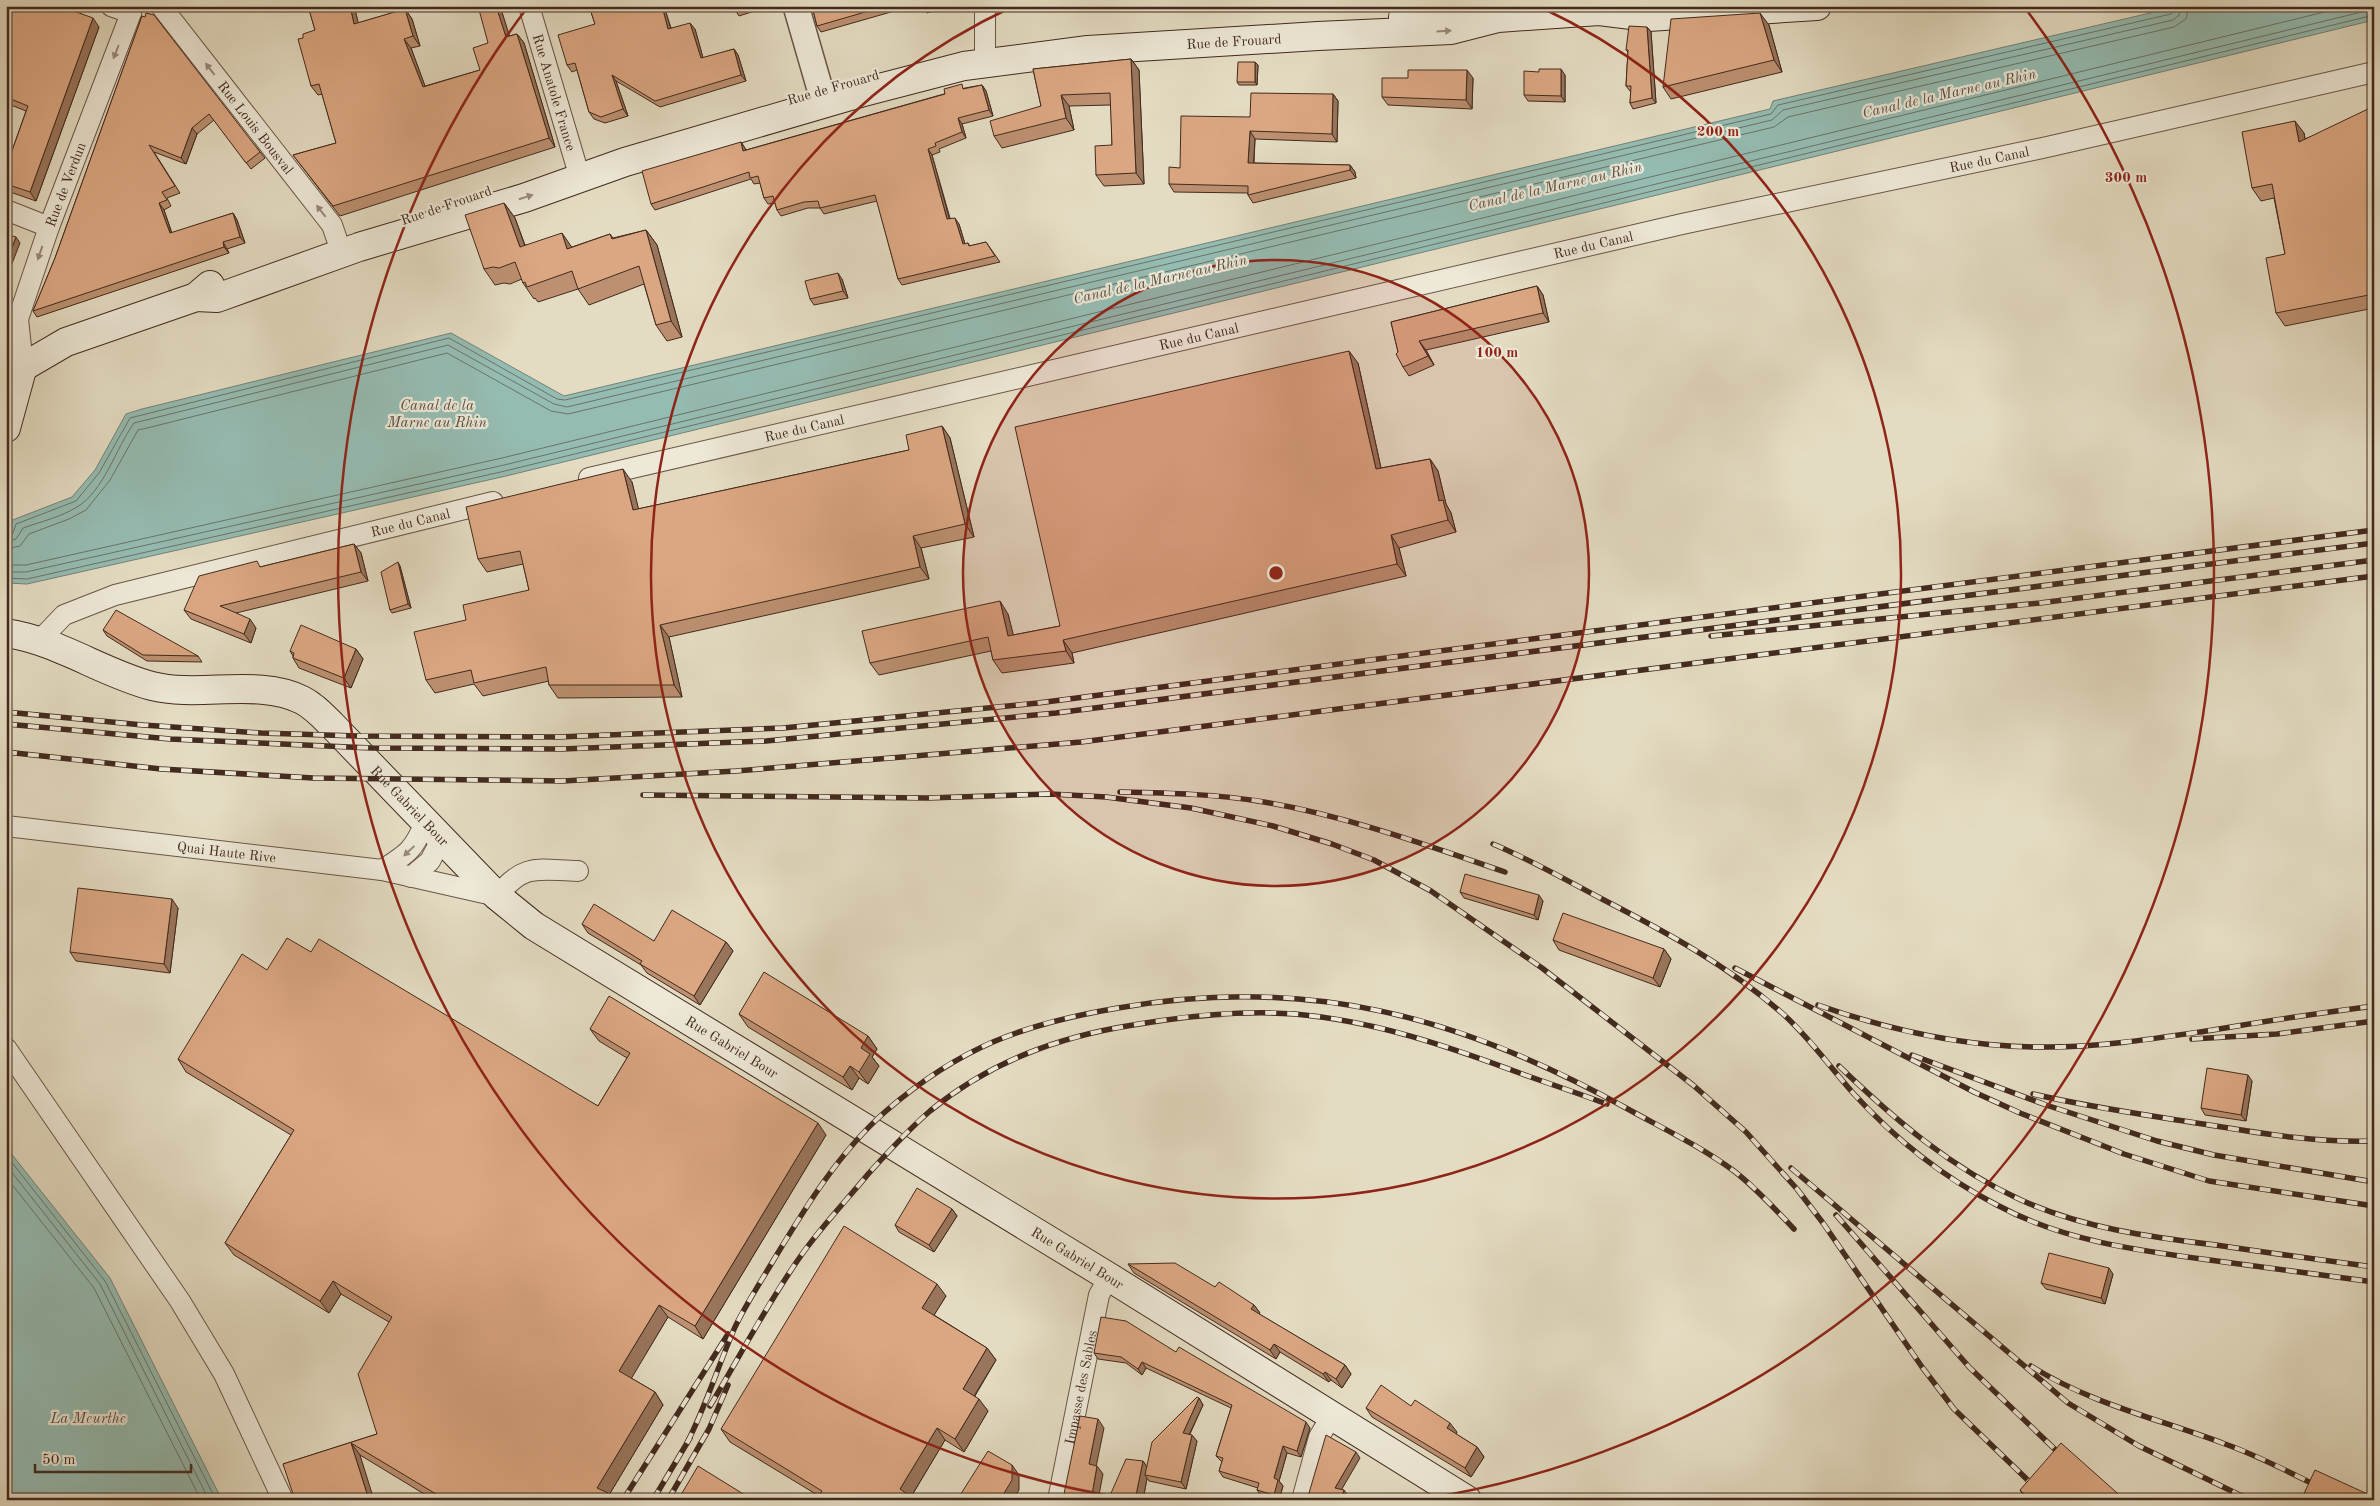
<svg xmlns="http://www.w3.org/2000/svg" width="2380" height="1506" viewBox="0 0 2380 1506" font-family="'Old Standard TT',serif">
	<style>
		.water { fill: #95bcb2; stroke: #748277 }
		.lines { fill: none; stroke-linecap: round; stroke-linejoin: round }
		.shore { stroke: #6c7368; stroke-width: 1 }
		.minor-casing { stroke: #6a5647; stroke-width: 22 }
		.tertiary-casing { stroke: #6a5647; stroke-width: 28 }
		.secondary-casing { stroke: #422a1e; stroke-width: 30 }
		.minor { stroke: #ede8d7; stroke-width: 20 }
		.tertiary { stroke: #ede8d7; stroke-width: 25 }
		.secondary { stroke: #ede8d7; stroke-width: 28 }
		.rail-casing { stroke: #422a1e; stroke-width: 5.5 }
		.rail { stroke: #ede8d7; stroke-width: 4; stroke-dasharray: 11; stroke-linecap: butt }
		.wall { fill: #bc9070; stroke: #422a1e }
		.shaded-wall { fill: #99755b; stroke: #422a1e }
		.building { fill: #dba782; stroke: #422a1e }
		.oneway { fill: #98897a }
		.ring { fill: none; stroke: #8f2418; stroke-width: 2.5 }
		.labels { text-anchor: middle; stroke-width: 4.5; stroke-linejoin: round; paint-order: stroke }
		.street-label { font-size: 14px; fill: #422a1e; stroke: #ede8d7 }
		.water-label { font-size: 15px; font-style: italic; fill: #574e43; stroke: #ede8d7 }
		.centre { fill: #8f2418; stroke: #ede8d7; stroke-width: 2.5 }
		.ring-label { font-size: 15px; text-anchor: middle; font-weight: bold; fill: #8f2418; stroke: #ede8d7; stroke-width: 4.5; stroke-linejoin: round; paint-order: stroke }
	</style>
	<rect width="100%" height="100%" fill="#e4dcc2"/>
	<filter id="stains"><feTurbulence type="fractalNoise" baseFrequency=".004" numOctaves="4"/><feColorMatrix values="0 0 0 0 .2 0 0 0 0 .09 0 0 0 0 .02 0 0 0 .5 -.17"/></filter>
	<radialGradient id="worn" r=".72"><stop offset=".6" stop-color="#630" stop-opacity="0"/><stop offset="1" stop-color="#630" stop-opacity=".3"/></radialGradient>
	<g class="water">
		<polygon points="2180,6 2374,6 2374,20 506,476 27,584 6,583 6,531 10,530 10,521 72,497 95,470 126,414 142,409 451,333 564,396 1770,109 1773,101"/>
		<polygon points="6,1147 110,1278 222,1500 6,1500"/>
	</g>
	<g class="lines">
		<g class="shore">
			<polyline points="6,535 13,533 16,524 76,501 99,473 130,418 449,338 557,399 565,400 1771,114 1778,105 2171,14 2174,11 2175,6"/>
			<path d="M6,542L16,539L23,528C40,522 61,517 77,507C104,491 116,448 134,423L448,345L554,404L567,407L1772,120L1783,110L2173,20L2179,15L2182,6"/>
			<polyline points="6,549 20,546 29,534 69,519 86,510 110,480 138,430 147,428 447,353 551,411 568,414 1774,127 1788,117 2174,27 2186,19 2189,6"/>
			<polyline points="6,565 26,565 502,458 2349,6"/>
			<polyline points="6,572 26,572 504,465 2374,9"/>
			<polyline points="6,578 27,579 505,471 2374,15"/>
			<polyline points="6,1155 105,1281 216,1500"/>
			<polyline points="6,1165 100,1284 209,1500"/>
			<polyline points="6,1177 94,1288 201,1500"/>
		</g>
		<g class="minor-casing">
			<g id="minor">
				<polyline points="111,6 131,13"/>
				<path id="s1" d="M161,6L332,225L342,254"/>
				<path id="s2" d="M529,6L580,178"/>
				<polyline points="985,63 985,6"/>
				<polyline points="6,210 49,227"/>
				<path id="s3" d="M23,366L18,319L49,227L131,13V6"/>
				<path id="s4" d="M589,478L1682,224L2047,147L2374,72"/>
				<path id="s5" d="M39,641L64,615L115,595L493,502"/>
				<path id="s6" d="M6,826L382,870L497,896C525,862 538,870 578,871"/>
				<path d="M382,870C407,854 413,851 425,823"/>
				<polyline points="411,877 430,861 441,840"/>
				<polyline points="6,1048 180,1301 224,1374 283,1500"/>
				<path id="s7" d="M1058,1500L1099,1295L1109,1277"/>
				<polyline points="1302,1500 1319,1437 1332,1415"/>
			</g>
		</g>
		<g class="tertiary-casing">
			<polyline id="tertiary" points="796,6 824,103"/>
		</g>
		<g class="secondary-casing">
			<g id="secondary">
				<polyline points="1403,17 1448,10 1486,16"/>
				<path id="s8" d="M196,297L217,298L359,247L524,198L625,162L860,93L964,66L1088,50L1318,36L1451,30L1498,18L1599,11L1648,17L1817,6"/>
				<polyline points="6,377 66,342 196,297 210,285"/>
				<polyline points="6,428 23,366"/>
				<path id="s9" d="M6,633C59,641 102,673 152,686C199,698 259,678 302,700C314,706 323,716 332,725L497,896L534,926L1109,1277L1467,1500"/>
			</g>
		</g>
		<use href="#minor" class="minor"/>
		<use href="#tertiary" class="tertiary"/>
		<use href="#secondary" class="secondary"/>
		<g class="rail-casing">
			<g id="rail">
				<polyline points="1711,636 2040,603 2374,560"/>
				<polyline points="6,712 143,725 261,733 358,736 558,737 783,728 1038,703 2374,530"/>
				<polyline points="6,724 170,739 371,748 562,749 766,741 1056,713 2374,543"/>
				<polyline points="6,752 161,769 313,778 563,781 736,771 1081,742 2374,576"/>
				<path d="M1120,792C1169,793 1216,794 1264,802C1347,816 1426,845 1505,872"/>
				<polyline points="643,795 928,798 1050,794 1106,797 1191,808 1273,826 1332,844 1374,860 1431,891 1542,968 1693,1085 1746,1132 1797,1189 1823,1223 1922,1367 1954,1409 2038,1490"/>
				<path d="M1493,844C1531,860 1566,880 1602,899C1666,932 1727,965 1782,1013C1809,1037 1829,1066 1853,1093C1895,1139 1941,1176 1997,1205C2065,1242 2142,1251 2217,1261C2269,1268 2322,1275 2374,1282"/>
				<polyline points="1735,968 1974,1092 2020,1113 2124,1154 2209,1181 2374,1206"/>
				<path d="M1818,1005C1892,1031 1968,1048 2047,1047C2103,1047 2158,1038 2213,1030C2266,1021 2320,1013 2374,1006"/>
				<polyline points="2192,1039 2277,1034 2374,1021"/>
				<polyline points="1912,1055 2046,1105 2157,1141 2214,1155 2374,1182"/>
				<path d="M1839,1066C1894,1119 1951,1168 2021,1200C2083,1228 2149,1237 2216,1245C2269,1253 2321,1260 2374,1267"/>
				<path d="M2033,1094C2089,1107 2146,1115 2203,1124C2259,1133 2316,1143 2374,1141"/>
				<polyline points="1791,1168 2068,1403 2139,1446 2250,1500"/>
				<polyline points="1836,1215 1970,1368 2065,1459"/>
				<path d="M2031,1366C2091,1404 2159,1419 2225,1444C2259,1456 2291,1473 2323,1489"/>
				<path d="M710,1406C740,1356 767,1304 800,1257C821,1227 846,1201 869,1173C889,1151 908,1130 930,1111C990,1062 1057,1037 1133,1025C1186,1016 1240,1010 1295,1014C1376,1021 1450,1047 1525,1075C1553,1085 1580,1094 1607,1104"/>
				<path d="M687,1443C706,1406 718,1366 735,1327C746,1304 760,1283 773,1261C805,1208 839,1152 886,1111C960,1047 1023,1024 1118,1008C1308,975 1460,1016 1626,1108C1662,1128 1700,1146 1734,1171C1756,1188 1775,1209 1794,1229"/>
				<polyline points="623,1500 728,1334"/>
				<polyline points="653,1500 690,1438"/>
				<polyline points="668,1500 709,1429 728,1385"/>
			</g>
		</g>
		<use href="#rail" class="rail"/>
	</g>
	<g class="wall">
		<polygon points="6,6 99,27 36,201 10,192 6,186 6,177 9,168 7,165 26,111 6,103"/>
		<polygon points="308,6 354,6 358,23 405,9 412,19 420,46 411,48 425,86 480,70 500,6 509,36 517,34 524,43 555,147 340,216 293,155 336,143 322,94 318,95 311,86 303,38 315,30"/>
		<polygon points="450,6 464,6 452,9"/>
		<polygon points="589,6 664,6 671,28 695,29 703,58 734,49 738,55 746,81 660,107 616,81 628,116 605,123 594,119 589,112 577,70 572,72 567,65 595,24"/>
		<polygon points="734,6 764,6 764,8 739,16 735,10"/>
		<polygon points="812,6 897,6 898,10 821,32 817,26"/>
		<polygon points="923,6 949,6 927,13"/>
		<polygon points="142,16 260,152 265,158 251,169 214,120 197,134 186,164 154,152 180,193 167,198 171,206 164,210 172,233 233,213 237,220 245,243 227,249 229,253 37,317 33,311 55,258"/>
		<polygon points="1769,25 1782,72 1671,99 1663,87"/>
		<polygon points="1647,27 1651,32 1656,103 1633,109 1630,103 1631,91 1630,91 1626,86 1628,52 1626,50"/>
		<polygon points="1131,59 1139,70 1144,184 1104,186 1096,175 1112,145 1111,105 1069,106 1074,130 1002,148 994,136 1041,106 1033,69"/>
		<polygon points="1255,62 1258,65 1257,85 1239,85 1237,82"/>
		<polygon points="1565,75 1565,102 1528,101 1524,95"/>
		<polygon points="1408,78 1473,78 1472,109 1388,105 1382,97"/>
		<polygon points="982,85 986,91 993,116 962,124 966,138 939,149 940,152 932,155 950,218 959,224 965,244 968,243 970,246 986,242 1000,262 902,285 898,279 877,201 824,214 820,208 808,208 781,216 777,210 775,203 768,204 764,198 760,183 754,184 751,179 655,210 651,204 741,142 746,150 965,88"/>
		<polygon points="1333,94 1338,101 1337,142 1255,139 1254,163 1350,165 1355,172 1356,178 1253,203 1248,195 1248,193 1174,192 1169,184 1180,168 1250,117"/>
		<polygon points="2374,113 2374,308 2285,326 2276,313 2285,254 2274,198 2261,201 2252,188 2304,133 2305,139"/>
		<polygon points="504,203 515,218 525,245 572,247 610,234 613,238 646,230 657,245 682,337 667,341 656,325 644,284 589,305 578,289 538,302 535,298 534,299 523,283 522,279 510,284 504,283 495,285 484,269"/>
		<polygon points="842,279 848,298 814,305 810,299"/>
		<polygon points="1537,286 1543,295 1549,322 1426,350 1434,365 1409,376 1403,367 1398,352 1391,322"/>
		<polygon points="1358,363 1381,468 1430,459 1438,471 1446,504 1451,513 1456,532 1399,548 1406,576 1072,653 1074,663 1002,673 993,660 991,651 879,675 870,663 1008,614 1013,635 1060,626"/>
		<polygon points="942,426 950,438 974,537 921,548 929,579 669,637 682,697 558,698 549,685 549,681 483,696 474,684 435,693 426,680 466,620 529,590 523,564 487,572 478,559 632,482 638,509 909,450"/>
		<polygon points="354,544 361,553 368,581 236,613 256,628 251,643 191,619 184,610 260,567"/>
		<polygon points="400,566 411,608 392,613 390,610"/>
		<polygon points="103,630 198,656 202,662 147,661 107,636"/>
		<polygon points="356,649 363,659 351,688 299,668 293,658 293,656 290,651"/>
		<polygon points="1460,892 1543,901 1538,920 1464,898"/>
		<polygon points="178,908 170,973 76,961 70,952"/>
		<polygon points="582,924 654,941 726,942 733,951 700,1005 647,973 641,965 588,933"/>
		<polygon points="1553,940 1664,949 1671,959 1660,987 1559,950"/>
		<polygon points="311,952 598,1106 627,1058 599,1041 590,1029 826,1135 703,1339 668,1317 631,1378 655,1392 663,1405 609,1495 612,1500 434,1500 360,1455 283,1464 377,1434 389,1322 341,1294 329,1313 234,1255 225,1243 291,1135 186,1072 178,1059 267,970"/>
		<polygon points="739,1014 868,1036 877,1049 872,1057 879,1066 868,1084 859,1078 852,1090 748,1027"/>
		<polygon points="2252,1081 2246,1121 2205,1115 2201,1108"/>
		<polygon points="952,1209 957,1216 934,1252 899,1232 895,1225"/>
		<polygon points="1128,1264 1215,1287 1254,1305 1260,1313 1259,1314 1345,1365 1351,1374 1342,1388 1331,1380 1329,1382 1280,1352 1276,1359 1134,1273"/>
		<polygon points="2113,1274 2105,1304 2046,1289 2041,1283"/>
		<polygon points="946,1296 934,1315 987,1348 996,1360 975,1396 988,1411 964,1452 945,1440 911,1497 819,1496 730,1442 721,1429"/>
		<polygon points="1176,1352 1310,1428 1301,1457 1287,1453 1279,1481 1283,1486 1279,1500 1273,1500 1262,1497 1257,1490 1258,1488 1223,1477 1219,1471 1222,1462 1216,1456 1231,1408 1146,1368 1142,1375 1126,1363 1098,1359 1094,1353"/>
		<polygon points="1199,1398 1203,1405 1190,1434 1197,1441 1186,1489 1149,1481 1147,1478 1143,1500 1108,1500 1143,1461 1147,1467"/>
		<polygon points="1411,1406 1457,1432 1456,1434 1477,1447 1484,1457 1471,1477 1372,1417 1366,1408"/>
		<polygon points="2020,1490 2125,1500 2026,1500"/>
	</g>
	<g class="shaded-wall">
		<polygon points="350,6 354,6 361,33 354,24"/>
		<polygon points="496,6 500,6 513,47 506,37"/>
		<polygon points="662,6 664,6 673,36 668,29"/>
		<polygon points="405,9 412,19 420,46 413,36"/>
		<polygon points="1760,13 1769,25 1782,72 1774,60"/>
		<polygon points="93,18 99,27 36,201 30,192"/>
		<polygon points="690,23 695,29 705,65 701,58"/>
		<polygon points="1647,27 1651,32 1656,103 1652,98"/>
		<polygon points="517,34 524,43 555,147 549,138"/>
		<polygon points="404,39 411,48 429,97 423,87"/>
		<polygon points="734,49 738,55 746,81 741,75"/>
		<polygon points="1131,59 1139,70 1144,184 1136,173"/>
		<polygon points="1255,62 1258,65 1257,85 1255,82"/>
		<polygon points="1561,69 1565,75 1565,102 1561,96"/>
		<polygon points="1467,70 1473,78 1472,109 1466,100"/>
		<polygon points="612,75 616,81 628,116 623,109"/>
		<polygon points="982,85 986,91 993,116 989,110"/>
		<polygon points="1333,94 1338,101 1337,142 1332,134"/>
		<polygon points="1061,95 1069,106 1074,130 1066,118"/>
		<polygon points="2370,108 2374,113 2374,127"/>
		<polygon points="958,118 962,124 966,138 962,132"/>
		<polygon points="2295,121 2304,133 2308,155 2299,142"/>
		<polygon points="192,128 197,134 186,164 181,158"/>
		<polygon points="1250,131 1255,139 1253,171 1248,163"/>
		<polygon points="741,142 745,148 748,157 743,151"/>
		<polygon points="928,149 932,155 951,225 947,219"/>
		<polygon points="1350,165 1355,172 1356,178 1350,170"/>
		<polygon points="159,203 164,210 174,240 170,233"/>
		<polygon points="504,203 515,218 531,263 520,247"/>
		<polygon points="233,213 237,220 245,243 240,237"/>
		<polygon points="955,218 959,224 967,251 963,244"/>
		<polygon points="646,230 657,245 682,337 671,321"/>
		<polygon points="562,233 573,249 567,249"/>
		<polygon points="16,237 20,243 6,279 6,263"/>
		<polygon points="223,242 227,249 229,253 224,247"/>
		<polygon points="838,273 842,279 848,298 843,291"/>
		<polygon points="1537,286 1543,295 1549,322 1543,313"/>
		<polygon points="1419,341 1426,350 1434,365 1428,356"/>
		<polygon points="1349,351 1358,363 1384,482 1376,469"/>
		<polygon points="942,426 950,438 974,537 965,524"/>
		<polygon points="1430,459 1438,471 1446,504 1451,513 1456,532 1448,520 1439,501"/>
		<polygon points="623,469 632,482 642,523 633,510"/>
		<polygon points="1391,535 1399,548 1406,576 1397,564"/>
		<polygon points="913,536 921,548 929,579 920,567"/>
		<polygon points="354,544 361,553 368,581 361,572"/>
		<polygon points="398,562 400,566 411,608 408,604"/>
		<polygon points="1000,601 1008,614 1017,649 1008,636"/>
		<polygon points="250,619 256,628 251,643 244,634"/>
		<polygon points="660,625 669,637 682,697 674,685"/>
		<polygon points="1063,640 1072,653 1074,663 1066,651"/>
		<polygon points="356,649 363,659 351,688 344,678"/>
		<polygon points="1539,895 1543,901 1538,920 1534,915"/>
		<polygon points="172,899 178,908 170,973 164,964"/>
		<polygon points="726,942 733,951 700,1005 694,996"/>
		<polygon points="1664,949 1671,959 1660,987 1653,978"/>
		<polygon points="868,1036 877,1049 872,1057 879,1066 868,1084 859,1072 861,1048"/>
		<polygon points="850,1066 859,1078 852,1090 843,1077"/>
		<polygon points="2248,1075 2252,1081 2246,1121 2241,1115"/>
		<polygon points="818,1123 826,1135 703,1339 695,1326"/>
		<polygon points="952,1209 957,1216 934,1252 929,1245"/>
		<polygon points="2109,1268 2113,1274 2105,1304 2101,1298"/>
		<polygon points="333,1281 341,1294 329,1313 320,1301"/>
		<polygon points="937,1284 946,1296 931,1320 922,1308"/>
		<polygon points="659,1305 668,1317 628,1384 619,1371"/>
		<polygon points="1254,1305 1260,1313 1257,1317 1251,1309"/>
		<polygon points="1274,1344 1280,1352 1276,1359 1270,1350"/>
		<polygon points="987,1348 996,1360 971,1401 963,1389"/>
		<polygon points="1142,1362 1146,1368 1142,1375 1138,1369"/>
		<polygon points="1345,1365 1351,1374 1342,1388 1336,1379"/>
		<polygon points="1325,1372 1331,1380 1329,1382 1323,1374"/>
		<polygon points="655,1392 663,1405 609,1495 612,1500 604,1500 597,1488"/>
		<polygon points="1199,1398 1203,1405 1187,1439 1183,1433"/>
		<polygon points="979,1399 988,1411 964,1452 955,1439"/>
		<polygon points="1098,1419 1104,1428 1095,1472 1089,1464"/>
		<polygon points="1306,1422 1310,1428 1301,1457 1297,1451"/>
		<polygon points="1450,1423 1457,1432 1454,1437 1447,1428"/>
		<polygon points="937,1428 945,1440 909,1500 900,1489"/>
		<polygon points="1192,1435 1197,1441 1186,1489 1181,1482"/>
		<polygon points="351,1443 360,1455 374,1500 369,1500"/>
		<polygon points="1283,1446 1287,1453 1279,1481 1283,1486 1279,1500 1278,1500 1274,1495 1274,1478"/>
		<polygon points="1477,1447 1484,1457 1471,1477 1465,1468"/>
		<polygon points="1356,1452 1360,1458 1339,1494 1335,1488"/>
		<polygon points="1143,1461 1149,1470 1145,1475 1147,1478 1143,1500 1135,1500"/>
		<polygon points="1012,1465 1019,1475 1019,1490 1013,1500 1000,1500"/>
		<polygon points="1097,1466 1103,1474 1098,1500 1091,1500"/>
		<polygon points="1344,1490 1348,1496 1347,1500 1341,1500"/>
	</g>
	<g class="building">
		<polygon points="6,6 60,6 93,18 30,192 6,184 6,177 10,166 7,165 28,106 6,97"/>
		<polygon points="308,6 350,6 354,24 405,9 413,36 404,39 423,87 480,70 473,48 488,43 478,6 496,6 506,37 517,34 549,138 333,206 293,155 336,143 319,84 311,86 298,39 303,38 303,34 315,30"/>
		<polygon points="589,6 662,6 668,29 690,23 701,58 734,49 741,75 655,101 612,75 623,109 601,117 589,112 575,63 567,65 558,35 595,24"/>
		<polygon points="734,6 748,6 735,10"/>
		<polygon points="812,6 886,6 817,26"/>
		<polygon points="146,13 154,15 260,152 246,163 209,114 192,128 181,158 149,145 175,186 162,192 167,200 159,203 170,233 233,213 240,237 223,242 224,247 33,311 55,258 142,16 145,17"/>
		<polygon points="1760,13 1774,60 1663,87 1671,19"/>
		<polygon points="1629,26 1647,27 1652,98 1630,103 1631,86 1626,86 1628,50 1626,50"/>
		<polygon points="1131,59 1136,173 1096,175 1095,146 1112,145 1110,93 1061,95 1066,118 994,136 990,121 1041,106 1033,69"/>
		<polygon points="1238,62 1255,62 1255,82 1237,82"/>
		<polygon points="1539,69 1561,69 1561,96 1524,95 1524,71 1539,72"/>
		<polygon points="1408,70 1467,70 1466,100 1382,97 1382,78 1408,78"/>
		<polygon points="962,84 963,89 982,85 989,110 958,118 962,132 935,143 936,146 928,149 947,219 955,218 963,244 968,243 969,246 986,242 995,256 898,279 875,195 820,208 818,201 804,202 777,210 773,196 764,198 758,176 750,178 749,172 651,204 642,171 741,142 743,151 945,94 944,89"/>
		<polygon points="1251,93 1333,94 1332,134 1250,131 1248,163 1350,165 1350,170 1248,195 1248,186 1169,184 1169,167 1180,168 1181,116 1250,117"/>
		<polygon points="2370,108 2374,127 2374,294 2276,313 2266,258 2285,254 2272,184 2252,188 2242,132 2295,121 2299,142"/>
		<polygon points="504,203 520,247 562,233 567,249 610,234 612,239 646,230 671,321 656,325 639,266 578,289 572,271 527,287 525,282 523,283 515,262 499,268 493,267 484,269 465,215"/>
		<polygon points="6,234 16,237 6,263"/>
		<polygon points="838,273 843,291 810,299 805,281"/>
		<polygon points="1537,286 1543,313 1419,341 1428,356 1403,367 1396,354 1398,352 1391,322"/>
		<polygon points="1349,351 1376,469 1430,459 1439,501 1443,500 1448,520 1391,535 1397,564 1063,640 1066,651 993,660 988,637 870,663 862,631 1000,601 1008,636 1060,626 1015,427"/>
		<polygon points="942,426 965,524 913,536 920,567 660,625 674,685 549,685 546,667 474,683 471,670 426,680 414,632 466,620 463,605 529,590 520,551 478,559 466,507 623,469 633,510 909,450 906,435"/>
		<polygon points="354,544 361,572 220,606 250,619 244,634 184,610 199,576 257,561 260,567"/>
		<polygon points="398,562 408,604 390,610 381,572"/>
		<polygon points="116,610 198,656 143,655 103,630"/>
		<polygon points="301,625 356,649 344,678 293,658 294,653 290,651"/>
		<polygon points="1465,874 1539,895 1534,915 1460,892"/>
		<polygon points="78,888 172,899 164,964 70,952"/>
		<polygon points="594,904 654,941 672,910 726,942 694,996 640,964 642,961 582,924"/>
		<polygon points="1563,913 1664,949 1653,978 1553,940"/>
		<polygon points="287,938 311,952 319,939 598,1106 630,1053 590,1029 609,996 818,1123 695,1326 659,1305 619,1371 655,1392 597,1488 608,1493 604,1500 446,1500 351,1443 369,1500 295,1500 283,1464 377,1434 358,1374 392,1317 333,1281 320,1301 225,1243 294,1130 178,1059 242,954 267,970"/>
		<polygon points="764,972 868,1036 861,1048 870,1054 859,1072 850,1066 843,1077 739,1014"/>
		<polygon points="2207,1068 2248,1075 2241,1115 2201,1108"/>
		<polygon points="917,1188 952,1209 929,1245 895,1225"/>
		<polygon points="844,1226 937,1284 922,1308 987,1348 963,1389 979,1399 955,1439 937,1428 900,1489 916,1500 817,1500 822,1491 721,1429"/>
		<polygon points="2049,1253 2109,1268 2101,1298 2041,1283"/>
		<polygon points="1175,1263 1215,1287 1219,1282 1254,1305 1251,1309 1345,1365 1336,1379 1325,1372 1323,1374 1274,1344 1270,1350 1128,1264"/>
		<polygon points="1101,1317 1126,1321 1176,1352 1179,1347 1306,1422 1297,1451 1283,1446 1274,1478 1278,1480 1274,1495 1257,1490 1259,1483 1219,1471 1223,1458 1216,1456 1232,1405 1142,1362 1138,1369 1121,1357 1094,1353"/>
		<polygon points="1381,1385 1411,1406 1415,1400 1450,1423 1447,1428 1477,1447 1465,1468 1366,1408"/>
		<polygon points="1197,1397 1199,1398 1183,1433 1192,1435 1181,1482 1145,1475 1152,1442"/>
		<polygon points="1080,1416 1098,1419 1089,1464 1097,1466 1091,1500 1061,1500 1064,1494"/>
		<polygon points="1326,1435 1356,1452 1335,1488 1344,1490 1341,1500 1307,1500"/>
		<polygon points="2061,1443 2125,1500 2030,1500 2020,1490"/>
		<polygon points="988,1451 1012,1465 1012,1480 1000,1500 957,1500"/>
		<polygon points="1126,1459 1143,1461 1135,1500 1108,1500"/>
		<polygon points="698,1466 753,1500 678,1500"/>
		<polygon points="2315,1470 2374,1497 2374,1500 2301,1500"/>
	</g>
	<defs><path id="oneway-solid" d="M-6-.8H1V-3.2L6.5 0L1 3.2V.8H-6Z" transform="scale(1.25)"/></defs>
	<g class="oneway">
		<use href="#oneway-solid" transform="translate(1444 31) rotate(-3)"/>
		<use href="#oneway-solid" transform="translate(116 52) rotate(111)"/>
		<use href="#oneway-solid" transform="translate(210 69) rotate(-128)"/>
		<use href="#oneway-solid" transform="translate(526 197) rotate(-18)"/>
		<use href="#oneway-solid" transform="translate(321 211) rotate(-128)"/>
		<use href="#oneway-solid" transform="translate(40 253) rotate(109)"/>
		<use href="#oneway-solid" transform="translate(409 851) rotate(137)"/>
	</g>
	<circle cx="1276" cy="573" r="313" fill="#8f2418" fill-opacity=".12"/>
	<g class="ring">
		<circle cx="1276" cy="573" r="313"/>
		<path d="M1540 7A625 625 0 1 1 1012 7"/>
		<path d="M1129 1499A938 938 0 0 1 527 8M2025 8A938 938 0 0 1 1423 1499"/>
	</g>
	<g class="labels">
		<g class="street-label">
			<text dy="5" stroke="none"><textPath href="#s8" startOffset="1075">Rue de Frouard</textPath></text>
			<text transform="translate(833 87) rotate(-16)" y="5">Rue de Frouard</text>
			<text dy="5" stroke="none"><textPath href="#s2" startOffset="90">Rue Anatole France</textPath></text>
			<text dy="5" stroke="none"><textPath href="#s1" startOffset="154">Rue Louis Bousval</textPath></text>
			<text dy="5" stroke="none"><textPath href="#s4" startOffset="1436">Rue du Canal</textPath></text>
			<text dy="5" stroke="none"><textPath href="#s3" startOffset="190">Rue de Verdun</textPath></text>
			<text transform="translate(446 205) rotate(-19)" y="5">Rue de Frouard</text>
			<text dy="5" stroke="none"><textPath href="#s4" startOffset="1031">Rue du Canal</textPath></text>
			<text dy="5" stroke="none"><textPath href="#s4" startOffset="626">Rue du Canal</textPath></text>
			<text dy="5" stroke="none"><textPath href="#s4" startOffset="221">Rue du Canal</textPath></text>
			<text dy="5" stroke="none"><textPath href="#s5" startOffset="395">Rue du Canal</textPath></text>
			<text dy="5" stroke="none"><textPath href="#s9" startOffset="459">Rue Gabriel Bour</textPath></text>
			<text dy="5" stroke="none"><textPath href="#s6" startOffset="222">Quai Haute Rive</textPath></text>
			<text dy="5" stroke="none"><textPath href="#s9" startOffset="864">Rue Gabriel Bour</textPath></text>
			<text dy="5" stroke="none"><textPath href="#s9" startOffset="1269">Rue Gabriel Bour</textPath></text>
			<text dy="5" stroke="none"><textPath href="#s7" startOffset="115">Impasse des Sables</textPath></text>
		</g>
		<g class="water-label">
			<text transform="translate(1949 93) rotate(-13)" y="5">Canal de la Marne au Rhin</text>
			<text transform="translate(1555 186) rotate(-13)" y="5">Canal de la Marne au Rhin</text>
			<text transform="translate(1160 279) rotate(-13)" y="5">Canal de la Marne au Rhin</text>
			<text x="437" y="410">Canal de la<tspan x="437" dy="17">Marne au Rhin</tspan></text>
			<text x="88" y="1423">La Meurthe</text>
		</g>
	</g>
	<circle cx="1276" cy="573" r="8" class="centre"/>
	<g class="ring-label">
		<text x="1718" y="136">200 m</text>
		<text x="2126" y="182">300 m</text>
		<text x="1497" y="357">100 m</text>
	</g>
	<rect width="2380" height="1506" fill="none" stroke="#e4dcc2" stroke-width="25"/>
	<rect x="8" y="8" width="2365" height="1491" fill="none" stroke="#422a1e" stroke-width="2.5"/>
	<rect x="12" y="12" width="2355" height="1481" fill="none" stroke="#422a1e"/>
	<path d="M35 1464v8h156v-8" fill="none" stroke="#422a1e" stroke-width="2.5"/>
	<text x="42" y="1464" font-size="15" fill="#422a1e" stroke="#ede8d7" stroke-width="4" paint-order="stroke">50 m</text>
	<rect width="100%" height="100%" filter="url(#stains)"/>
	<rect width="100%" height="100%" fill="url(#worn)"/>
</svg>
